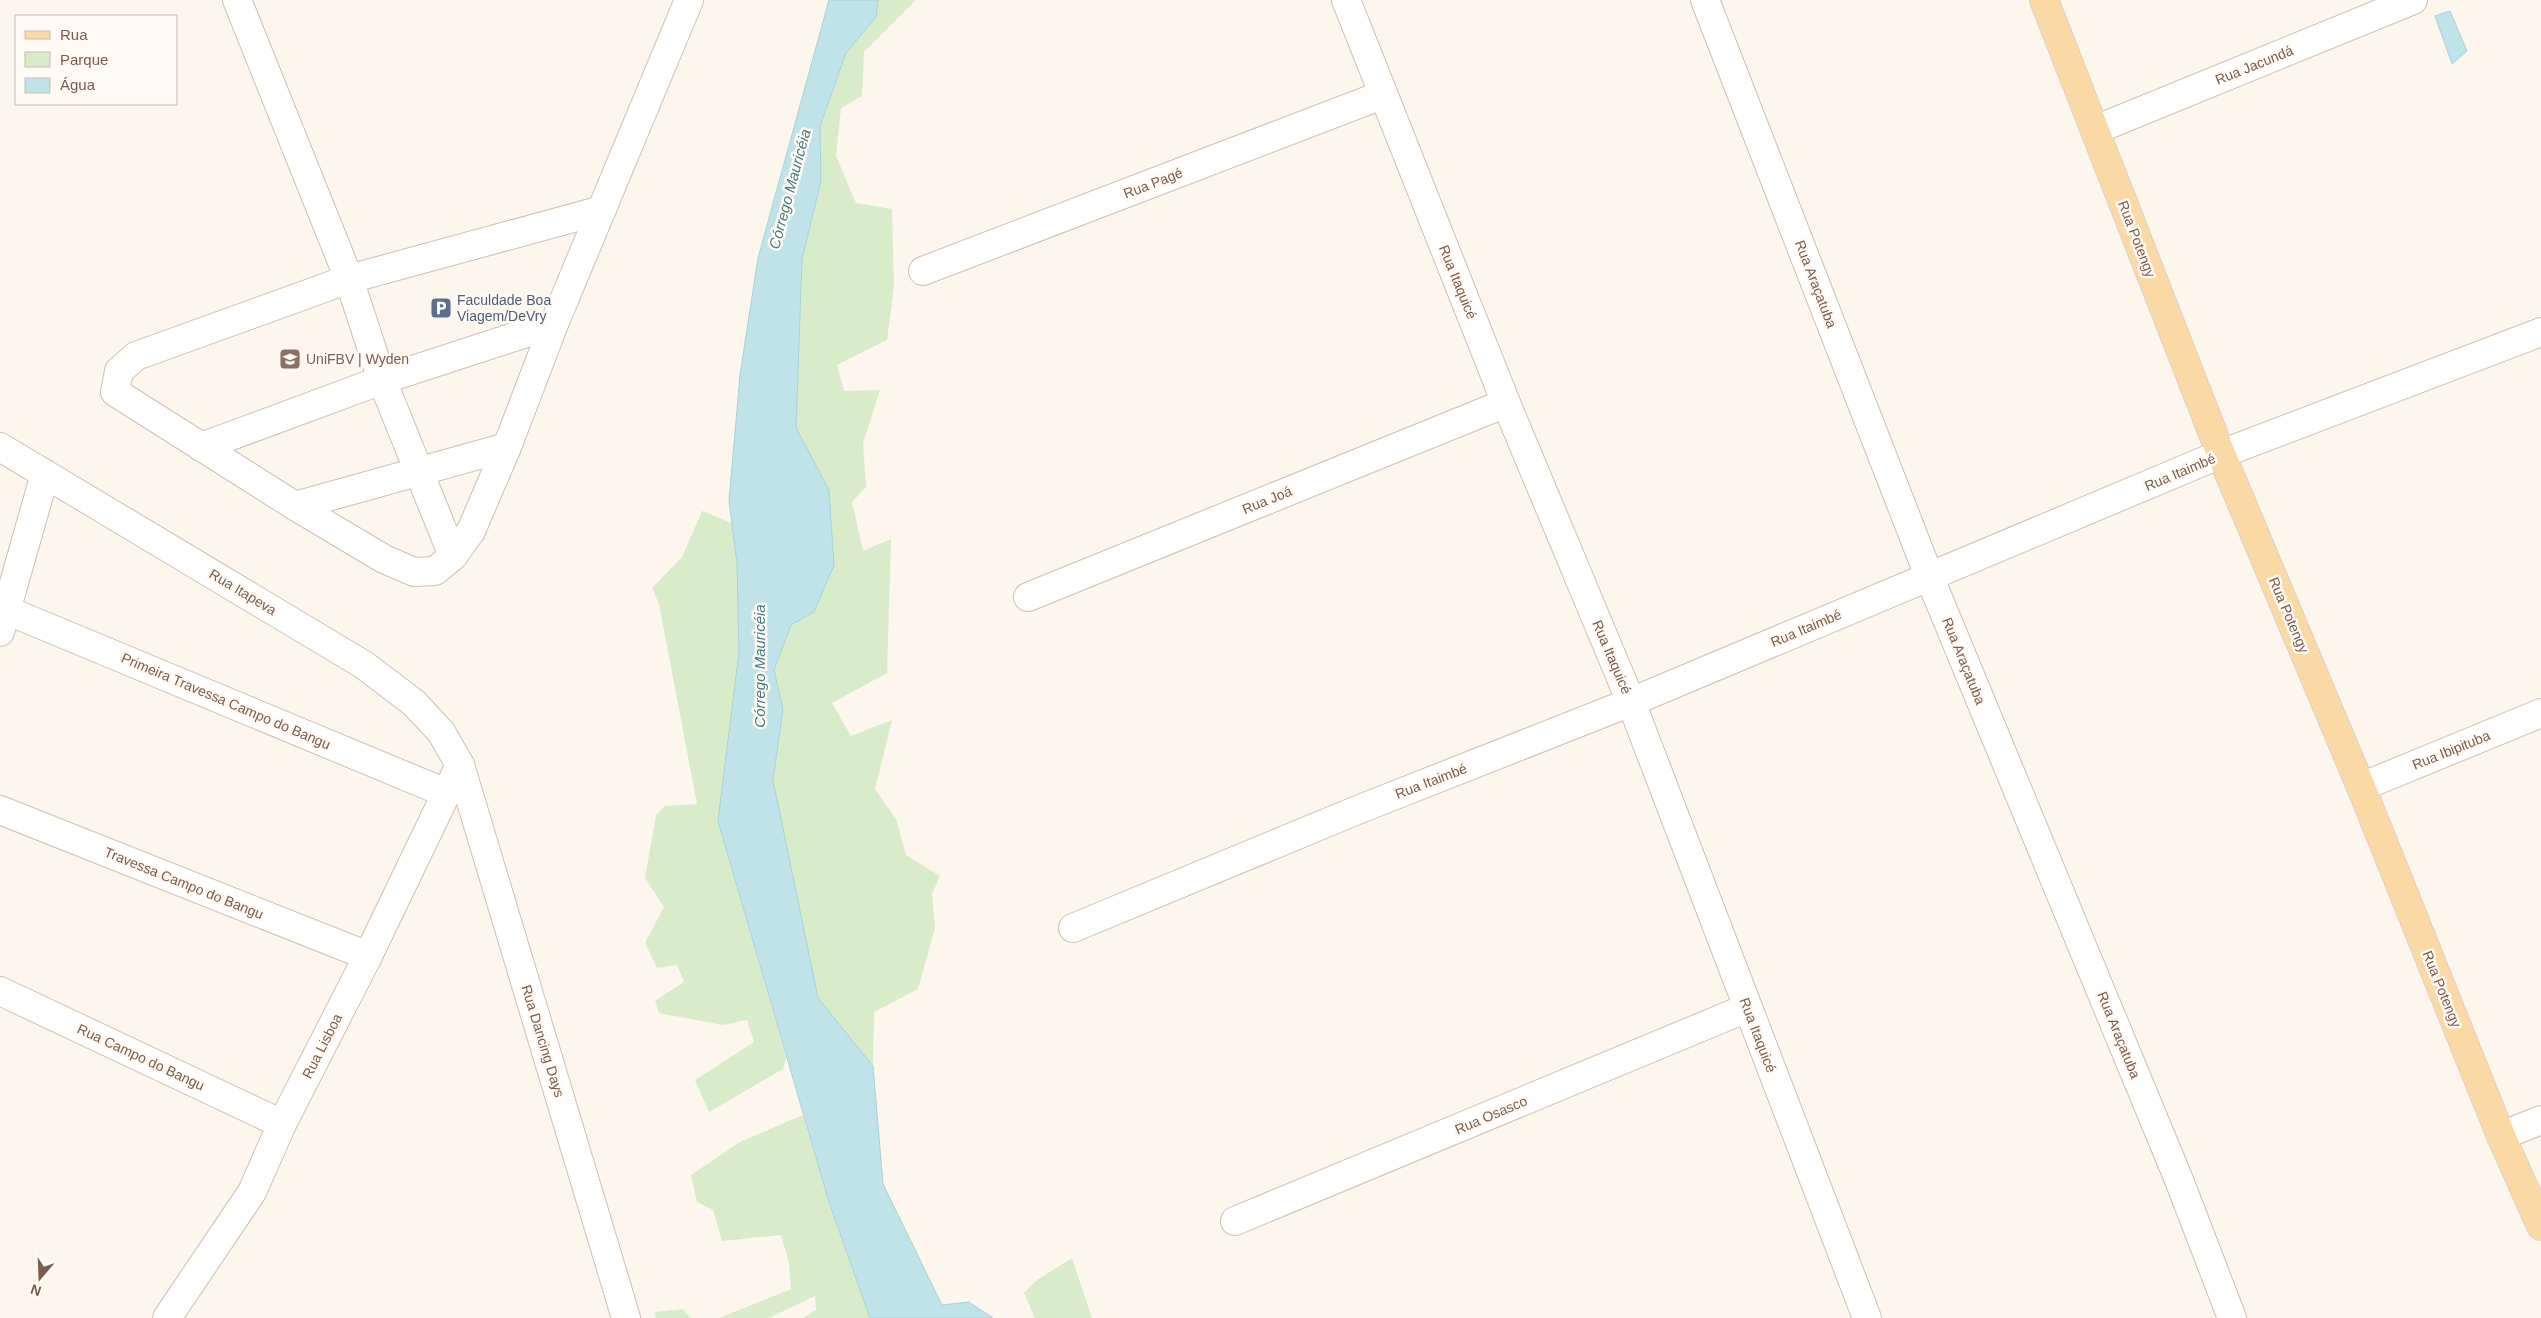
<svg xmlns="http://www.w3.org/2000/svg" width="2541" height="1318" viewBox="0 0 2541 1318" font-family="Arial,sans-serif">
	<style>
		.green { fill: #d8ecc9 }
		.water { fill: #bfe3e8; stroke: #a5d3da }
		.lines { fill: none; stroke-linecap: round; stroke-linejoin: round }
		.minor-casing { stroke: #d1beb0; stroke-width: 30 }
		.major-casing { stroke: #dad1cd; stroke-width: 30 }
		.minor { stroke: #fff; stroke-width: 28 }
		.major { stroke: #fbd9a5; stroke-width: 28 }
		.labels { text-anchor: middle; stroke-width: 5; stroke-linejoin: round; paint-order: stroke }
		.street-label { font-size: 14px; fill: #7a5c4d; stroke: #fffaf3 }
		.service-label { font-size: 14px; fill: #4e5e75; stroke: #fffaf3; text-anchor: start }
		.education-label { font-size: 14px; fill: #785e54; stroke: #fffaf3; text-anchor: start }
		.water-label { font-size: 15px; font-style: italic; fill: #437c86; stroke: #fffaf3 }
	</style>
	<rect width="100%" height="100%" fill="#fdf6ec"/>
	<g class="green">
		<polygon points="878,0 916,0 864,52 862,96 841,108 836,156 856,203 892,209 894,286 887,340 837,365 844,391 880,390 863,443 866,487 852,502 863,551 891,539 887,673 832,703 851,736 892,720 875,789 896,819 906,855 940,876 932,894 935,928 918,989 874,1012 873,1066 818,998 773,780 783,709 774,670 791,625 814,612 829,490 796,428 802,259 821,181 820,126 846,53 876,17"/>
		<polygon points="702,511 732,523 737,563 739,652 718,821 786,1058 783,1069 709,1112 695,1080 754,1042 747,1020 723,1025 659,1013 655,1001 684,982 677,965 657,968 645,943 664,907 645,878 656,815 665,806 697,804 659,604 652,588 682,557"/>
		<polygon points="803,1115 829,1202 870,1318 803,1318 816,1310 815,1296 769,1318 719,1318 791,1289 789,1263 781,1235 722,1241 713,1210 697,1202 691,1175 740,1142"/>
		<polygon points="1072,1258 1092,1318 1035,1318 1024,1293 1037,1280"/>
		<polygon points="683,1309 691,1318 656,1318 654,1312"/>
	</g>
	<g class="water">
		<polygon points="829,0 878,0 876,17 846,53 820,126 821,181 802,259 796,428 829,490 834,565 814,612 791,625 774,670 783,709 773,780 818,998 873,1066 883,1184 942,1305 969,1302 993,1318 870,1318 829,1202 718,821 739,652 737,563 729,501 740,375 758,258"/>
		<polygon points="2450,11 2467,51 2452,64 2435,16"/>
	</g>
	<g class="lines">
		<g class="minor-casing">
			<g id="minor">
				<polyline points="237,0 349,279 382,380 453,556"/>
				<polyline points="1346,0 1506,403 1631,702 1867,1318"/>
				<polyline points="1705,0 1929,576 2179,1180 2232,1318"/>
				<polyline points="2095,130 2413,0"/>
				<polyline points="602,210 349,279 136,356 119,371 115,392 295,506 384,559 414,572 435,571 453,556 471,531 507,447 554,324 689,0"/>
				<polyline points="923,271 1382,95"/>
				<polyline points="0,447 364,665 414,703 441,732 460,765 626,1318"/>
				<polyline points="201,447 382,380 554,324"/>
				<polyline points="295,506 507,447"/>
				<polyline points="1028,597 1506,403"/>
				<polyline points="6,610 446,793"/>
				<polyline points="0,632 45,474"/>
				<polyline points="2361,787 2541,713"/>
				<polyline points="0,810 368,956"/>
				<polyline points="1073,928 1355,811 1631,702 2221,454 2541,332"/>
				<polyline points="0,991 282,1124"/>
				<polyline points="2501,1136 2541,1120"/>
				<polyline points="1235,1221 1747,1008"/>
				<polyline points="167,1318 252,1192 282,1124 368,956 460,765"/>
			</g>
		</g>
		<g class="major-casing">
			<polyline id="major" points="2044,0 2221,454 2361,787 2501,1136 2541,1226"/>
		</g>
		<use href="#minor" class="minor"/>
		<use href="#major" class="major"/>
	</g>
	<defs>
		<g id="parking-square" transform="scale(1.125)"><rect x="-9" y="-9" width="18" height="18" rx="4" fill="#5c6f8a" stroke="#fffaf3"/><path d="M-3.5-5.5H1a3.5 3.5 0 0 1 0 7H-1V5.5H-3.5ZM-1-3.4V-.6H.8a1.4 1.4 0 0 0 0-2.8Z" fill="#fff"/></g>
		<g id="university-square" transform="scale(1.125)"><rect x="-9" y="-9" width="18" height="18" rx="4" fill="#8d6e63" stroke="#fffaf3"/><path d="M0-5L7-2L0 1L-7-2ZM-4 1L0 2.5L4 1V4Q0 6-4 4Z" fill="#fff"/></g>
	</defs>
	<g fill-rule="evenodd">
		<use href="#parking-square" x="441" y="308"/>
		<use href="#university-square" x="290" y="359"/>
	</g>
	<g class="labels">
		<g class="street-label">
			<text transform="translate(2254 65) rotate(-22)" y="5">Rua Jacundá</text>
			<text transform="translate(1153 183) rotate(-21)" y="5">Rua Pagé</text>
			<text transform="translate(2137 239) rotate(69)" y="5">Rua Potengy</text>
			<text transform="translate(1458 282) rotate(68)" y="5">Rua Itaquicé</text>
			<text transform="translate(1816 284) rotate(69)" y="5">Rua Araçatuba</text>
			<text transform="translate(2180 472) rotate(-23)" y="5">Rua Itaimbé</text>
			<text transform="translate(1267 500) rotate(-22)" y="5">Rua Joá</text>
			<text transform="translate(243 592) rotate(31)" y="5">Rua Itapeva</text>
			<text transform="translate(2289 615) rotate(67)" y="5">Rua Potengy</text>
			<text transform="translate(1806 628) rotate(-23)" y="5">Rua Itaimbé</text>
			<text transform="translate(1612 657) rotate(67)" y="5">Rua Itaquicé</text>
			<text transform="translate(1964 661) rotate(68)" y="5">Rua Araçatuba</text>
			<text transform="translate(226 701) rotate(23)" y="5">Primeira Travessa Campo do Bangu</text>
			<text transform="translate(2451 750) rotate(-22)" y="5">Rua Ibipituba</text>
			<text transform="translate(1431 781) rotate(-21)" y="5">Rua Itaimbé</text>
			<text transform="translate(184 883) rotate(22)" y="5">Travessa Campo do Bangu</text>
			<text transform="translate(2442 989) rotate(68)" y="5">Rua Potengy</text>
			<text transform="translate(1758 1035) rotate(69)" y="5">Rua Itaquicé</text>
			<text transform="translate(2119 1035) rotate(68)" y="5">Rua Araçatuba</text>
			<text transform="translate(543 1041) rotate(73)" y="5">Rua Dancing Days</text>
			<text transform="translate(322 1046) rotate(-63)" y="5">Rua Lisboa</text>
			<text transform="translate(141 1057) rotate(25)" y="5">Rua Campo do Bangu</text>
			<text transform="translate(1491 1115) rotate(-23)" y="5">Rua Osasco</text>
		</g>
		<g class="service-label">
			<text x="457" y="305">Faculdade Boa<tspan x="457" dy="16">Viagem/DeVry</tspan></text>
		</g>
		<g class="education-label">
			<text x="306" y="364">UniFBV | Wyden</text>
		</g>
		<g class="water-label">
			<text transform="translate(790 189) rotate(-75)" y="5">Córrego Mauricéia</text>
			<text transform="translate(760 666) rotate(-90)" y="5">Córrego Mauricéia</text>
		</g>
	</g>
	<rect x="15" y="15" width="162" height="90" fill="#fffaf3" stroke="#cabbb1"/>
	<rect x="25" y="31" width="25" height="8" fill="#fbd9a5" stroke="#cabbb1"/>
	<text x="60" y="40" font-size="15" fill="#7a5c4d">Rua</text>
	<rect x="25" y="52" width="25" height="15" fill="#d8ecc9" stroke="#cabbb1"/>
	<text x="60" y="65" font-size="15" fill="#7a5c4d">Parque</text>
	<rect x="25" y="78" width="25" height="15" fill="#bfe3e8" stroke="#cabbb1"/>
	<text x="60" y="90" font-size="15" fill="#7a5c4d">Água</text>
	<g transform="translate(40 1278) rotate(199)" stroke="#fffaf3" stroke-width="4" paint-order="stroke">
	<path d="M0-4L9 19L0 12L-9 19Z" fill="#7a5c4d"/>
	<text y="-8" font-size="14" font-weight="bold" text-anchor="middle" fill="#7a5c4d">N</text>
	</g>
</svg>
